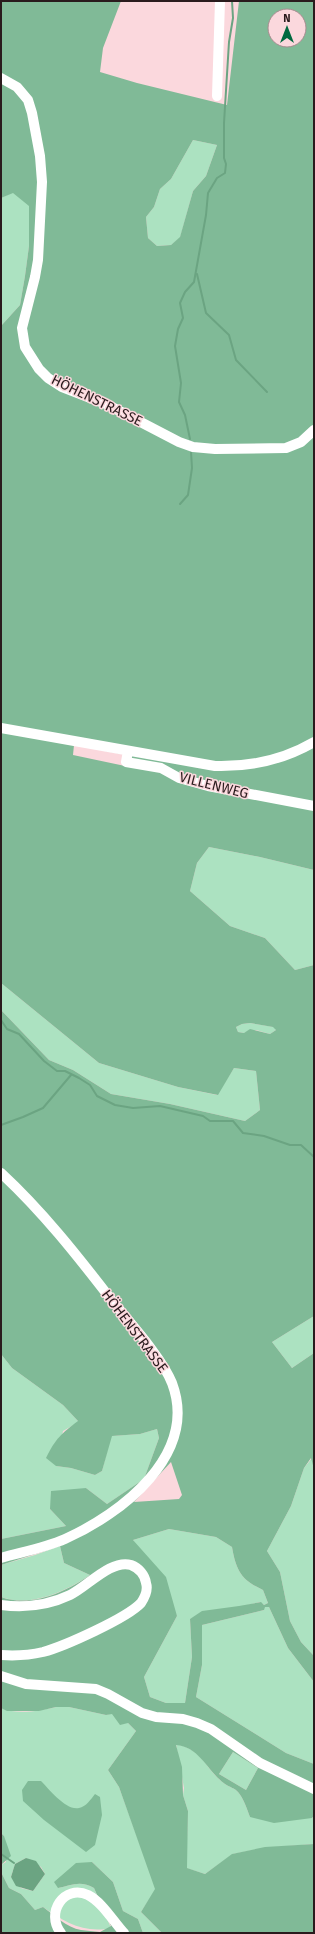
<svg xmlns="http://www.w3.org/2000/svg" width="315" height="1934" viewBox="0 0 315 1934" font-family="'Fira Sans',sans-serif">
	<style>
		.green { fill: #ace2c1; fill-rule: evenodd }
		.forest { fill: #80ba97; fill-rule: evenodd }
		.water { fill: #6ba482 }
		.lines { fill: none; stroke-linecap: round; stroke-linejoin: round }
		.stream { stroke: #6ba482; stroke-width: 2 }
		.minor { stroke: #fff; stroke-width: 10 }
		.labels { text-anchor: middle; stroke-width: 3; stroke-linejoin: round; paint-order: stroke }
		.street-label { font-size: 14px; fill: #2a1b1d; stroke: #fbd8dd }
	</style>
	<rect width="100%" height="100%" fill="#fbd8dd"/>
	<g class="green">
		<polygon points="193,140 217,145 206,176 193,191 180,238 171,245 157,246 148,238 146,217 154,207 160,189 171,179"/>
		<polygon points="13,192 29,205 29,246 25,276 20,305 1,326 1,198"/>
		<polygon points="209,847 260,857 314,870 314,965 295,970 265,938 230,926 190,891 197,863"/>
		<polygon points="1,983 99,1063 178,1087 217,1095 234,1068 256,1071 260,1110 245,1121 170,1104 111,1094 73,1070 49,1060 1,1010"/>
		<polygon points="250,1023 274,1027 276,1030 270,1034 256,1030 244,1033 238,1032 236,1027 242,1024"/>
		<polygon points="314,1316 314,1353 292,1368 272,1342"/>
		<polygon points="1,1354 12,1368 63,1405 79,1422 63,1431 56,1466 71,1468 95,1475 102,1471 111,1436 140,1434 157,1429 159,1438 144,1479 107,1504 86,1488 50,1509 66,1526 1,1539"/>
		<polygon points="312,1458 314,1469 314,1656 301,1642 290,1621 280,1572 267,1551 291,1506 304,1468"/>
		<path d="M169,1529L216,1537L232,1547C236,1570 241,1580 263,1590L268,1603L264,1605L260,1602L190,1619L192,1657L185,1703H166L150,1697L144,1677L177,1616L133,1540Z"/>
		<path d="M60,1546L64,1563L90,1575C66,1591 31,1608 1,1597V1565L35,1555Z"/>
		<polygon points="264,1607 269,1607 288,1648 314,1682 314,1764 286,1753 196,1697 202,1665 202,1625 264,1610"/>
		<path d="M56,1707H69L106,1715L112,1713L128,1723L136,1731L108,1770L119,1787L156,1889L141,1912L162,1933H143L138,1919L123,1911L113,1882L92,1862L58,1888C71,1885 81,1880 94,1888L111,1928C85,1934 64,1922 43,1907L35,1910L21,1894L9,1888L1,1872V1865L6,1862L4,1836L1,1833V1708C17,1715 39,1711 56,1707ZM26,1858L41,1867L45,1874L33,1891L21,1888L11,1877L15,1864Z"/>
		<path d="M176,1744C205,1750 204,1769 225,1784C229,1787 235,1788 238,1792C244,1799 247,1809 250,1817L312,1818L314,1816V1844L264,1848L233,1854L205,1874L186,1868L188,1811L183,1795L184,1788Z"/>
		<polygon points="233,1752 258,1768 246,1790 219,1774"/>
	</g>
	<g class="forest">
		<path d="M1,1H121L103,48L100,72L137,83L227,105L239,1H314V870L260,857L209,847L197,863L190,891L230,926L265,938L295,970L314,965V1316L272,1342L292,1368L314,1353V1469L311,1458L304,1468L291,1506L267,1551L280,1572L290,1621L301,1642L314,1656V1682L288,1648L269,1607H265L264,1610L202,1625V1665L196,1697L286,1753L314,1764V1816L312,1818L274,1823L250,1817C247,1809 244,1799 238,1792C235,1788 229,1787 225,1784C207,1771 200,1747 176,1745L182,1767L183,1795L188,1811L187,1868L205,1874L232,1854L265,1847L314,1844V1933H162L141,1912L155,1889L119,1787L108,1770L136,1731L128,1723L120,1725L112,1714L106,1715L69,1707H56L39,1711H7L1,1708V1597C31,1608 66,1592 90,1575L64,1563L60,1546L1,1565V1539L66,1526L50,1509L51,1491L86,1488L107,1504L144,1479L159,1438L157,1429L140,1434L112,1436L102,1471L95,1475L71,1468L56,1466L46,1458C56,1438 61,1434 78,1421L63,1405L12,1368L1,1354V1010L49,1060L73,1070L111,1094L170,1104L245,1121L260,1110L256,1071L234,1068L218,1095L178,1087L99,1063L1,983V326L20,305L25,276L29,246V206L13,193L1,198ZM275,16H299V40H275ZM193,140L217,145L206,176L193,191L180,237L171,245L157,246L148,238L146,217L154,207L160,189L171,179ZM74,745L132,756L129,765L125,766L73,755ZM250,1023L273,1027L276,1030L270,1034L250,1029L244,1033L238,1032L236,1027L242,1024ZM171,1462L182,1495L179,1499L134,1502ZM169,1529L216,1537L232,1547C236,1570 241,1580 263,1590L268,1603L264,1605L261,1602L239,1606L202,1611L190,1619L192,1657L185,1703H166L150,1697L144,1677L177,1616L166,1577L133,1540ZM233,1752L258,1768L246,1790L219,1774Z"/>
		<path d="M28,1781H41C49,1789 66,1811 79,1808C86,1807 91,1799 95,1794L100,1797L102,1815L95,1845L86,1852L44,1820L23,1801L22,1790Z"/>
		<polygon points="1,1833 4,1836 11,1856 1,1865"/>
		<path d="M92,1862L113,1882L123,1911L138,1919L143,1933H1V1872L9,1888L21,1894L35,1910L43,1907C53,1914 67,1928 81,1930C87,1931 93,1931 100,1932L111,1926L94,1888C81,1880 71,1885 58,1888L54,1882L76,1863Z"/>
	</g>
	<polygon class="water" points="26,1858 36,1861 45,1874 33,1891 16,1886 11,1877 15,1864"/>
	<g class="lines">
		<g class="stream">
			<polyline points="197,274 206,313 229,335 236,360 267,392"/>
			<polyline points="190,439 185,415 179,402 181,383 175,346 178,329 183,318 180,303 185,292 194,282 206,215 208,193 217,178 225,173 226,164 224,158 224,123 229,42 233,18 232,1"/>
			<polyline points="180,504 188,495 192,468 191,452"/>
			<polyline points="1,1020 7,1029 19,1034 44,1061 57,1071 65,1071 79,1078 90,1085 97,1096 115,1105 133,1108 160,1106 203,1116 210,1121 233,1121 243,1133 264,1136 290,1145 301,1145 314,1157"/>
			<polyline points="1,1125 23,1117 43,1108 71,1075"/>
			<polyline points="1,1854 14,1863"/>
		</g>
		<g class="minor">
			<polyline points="1,78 17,87 28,100 32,113 40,156 42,182 38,260 35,277 22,328 25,347 39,369 48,378 62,387 106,404 179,442 193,447 215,449 286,448 301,442 314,430"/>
			<polyline points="217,96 220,1"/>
			<path d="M1,728L215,766C250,767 283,760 314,742"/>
			<polyline points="128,751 126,762 161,768 179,778 208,786 314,806"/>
			<path d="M1,1173C42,1211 76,1254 110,1298C129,1322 161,1356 172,1383C199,1455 121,1514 65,1539C44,1548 22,1552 1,1558"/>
			<path d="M1,1605C24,1608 49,1605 70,1595C87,1587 111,1559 131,1565C139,1568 145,1575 146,1583C148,1589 145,1597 141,1603C127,1618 65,1646 43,1652C30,1655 15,1656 1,1655"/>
			<polyline points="1,1676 26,1684 96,1689 108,1694 142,1713 156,1717 183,1719 197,1723 211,1729 260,1763 314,1789"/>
			<path d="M61,1933C45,1913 64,1884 88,1895C102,1902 113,1921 124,1933"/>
		</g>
	</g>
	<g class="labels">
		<g class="street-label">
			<text transform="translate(97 400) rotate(26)" y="5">HÖHENSTRASSE</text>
			<text transform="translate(214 785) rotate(14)" y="5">VILLENWEG</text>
			<text transform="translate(135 1331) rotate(53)" y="5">HÖHENSTRASSE</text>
		</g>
	</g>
	<rect width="315" height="1934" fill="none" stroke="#2a1b1d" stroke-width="4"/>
	<g transform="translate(287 28)"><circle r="19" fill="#fbd8dd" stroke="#a78c90"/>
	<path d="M0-3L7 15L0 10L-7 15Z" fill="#00693f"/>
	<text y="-6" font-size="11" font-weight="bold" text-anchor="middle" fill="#2a1b1d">N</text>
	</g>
</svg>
